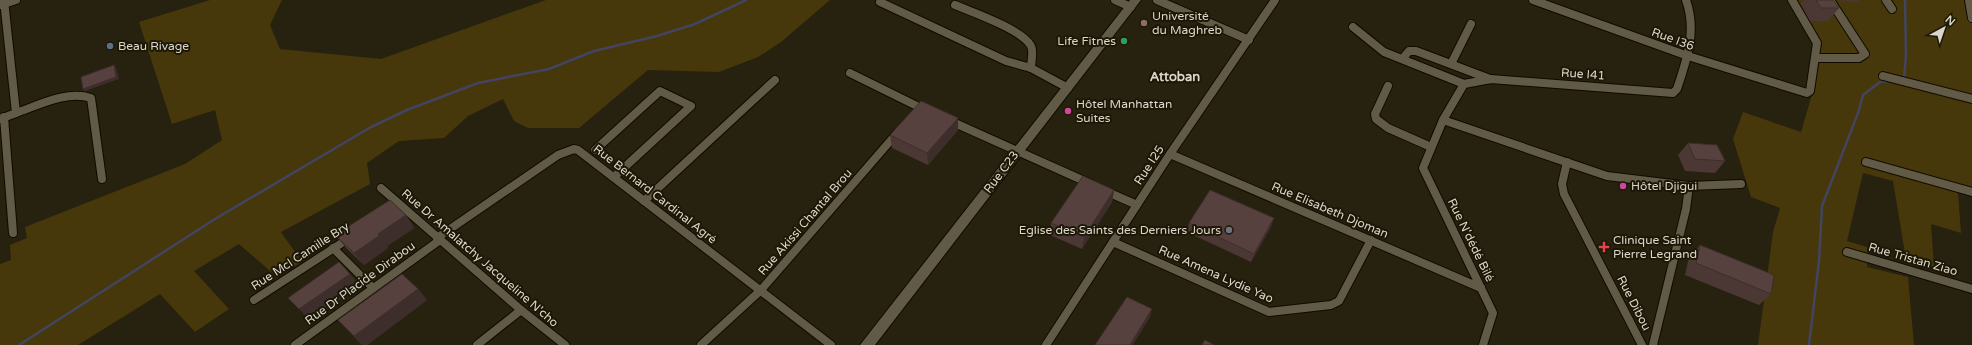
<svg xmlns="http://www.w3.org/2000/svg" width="1972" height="345" viewBox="0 0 1972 345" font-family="'Varela Round',sans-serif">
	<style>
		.green { fill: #46380b }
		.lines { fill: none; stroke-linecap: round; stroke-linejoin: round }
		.stream { stroke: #424460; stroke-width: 2.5 }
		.street-casing { stroke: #100a00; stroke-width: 10 }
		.secondary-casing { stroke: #100a00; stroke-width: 2 }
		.street { stroke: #615a47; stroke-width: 8 }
		.secondary { fill: #615a47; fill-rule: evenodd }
		.wall { fill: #4b3835 }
		.shaded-wall { fill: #3d2e2b }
		.building { fill: #57413e; stroke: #3d2e2b }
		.education-dot { fill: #8d6e63; stroke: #1d1706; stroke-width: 1.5 }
		.leisure-dot { fill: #2e9e5b; stroke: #1d1706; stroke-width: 1.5 }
		.service-dot { fill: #5c6f8a; stroke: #1d1706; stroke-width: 1.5 }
		.hotel-dot { fill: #d1479c; stroke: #1d1706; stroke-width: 1.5 }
		.worship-dot { fill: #6b7280; stroke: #1d1706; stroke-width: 1.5 }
		.health-dot { fill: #e0444e; stroke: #1d1706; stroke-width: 1.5 }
		.labels { text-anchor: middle; stroke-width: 4; stroke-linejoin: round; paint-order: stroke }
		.poi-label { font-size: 12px; fill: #dbd7cc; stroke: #1d1706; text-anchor: start }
		.street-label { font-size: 12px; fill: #dbd7cc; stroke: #1d1706 }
		.neighbourhood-label { font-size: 13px; font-weight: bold; fill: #dbd7cc; stroke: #1d1706 }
	</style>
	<rect width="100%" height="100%" fill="#27210f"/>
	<g class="green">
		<polygon points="210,0 282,0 270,25 280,49 381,59 546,0 830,0 781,42 758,57 719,72 648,70 579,128 528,128 514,121 503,99 468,116 444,138 399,141 367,163 370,184 281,232 302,262 276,276 239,244 194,271 229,309 195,332 160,294 78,345 0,345 0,264 11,260 10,245 27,238 25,227 185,164 222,140 215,110 172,124 139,22"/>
		<polygon points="1797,0 1972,0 1972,197 1958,193 1961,233 1931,224 1934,267 1906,259 1893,181 1863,173 1847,241 1867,247 1867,267 1908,277 1914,345 1758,345 1773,232 1780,208 1751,197 1733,139 1743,112 1801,132 1813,91 1820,39"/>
	</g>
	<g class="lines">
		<g class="stream">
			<polyline points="1904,79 1906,55 1905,0"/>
			<polyline points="19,345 215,219 371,127 407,110 478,83 549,69 594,51 657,36 695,24 746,0"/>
			<polyline points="1809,345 1819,261 1822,206 1858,113 1863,95 1880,82 1889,81"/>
		</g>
		<g class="street-casing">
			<g id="street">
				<polyline points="1115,0 1131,7"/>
				<polyline points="1157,0 1249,40"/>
				<polyline points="1533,0 1688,56 1807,93 1810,91 1817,43 1792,0"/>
				<polyline points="1886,0 1892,9"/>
				<polyline points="1969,0 1972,18"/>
				<polyline points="880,2 1006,61 1031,68 1068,88"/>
				<polyline points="1,5 16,0"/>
				<path d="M955,5C972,12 1023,30 1031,46C1034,52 1031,61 1031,68"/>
				<polyline points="1353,27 1384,52 1464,84"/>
				<polyline points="1403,58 1409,51 1416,51 1490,79"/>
				<polyline points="1815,58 1859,58 1865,54 1830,0"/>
				<polyline points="1451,64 1471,24"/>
				<polyline points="850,73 925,110"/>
				<polyline points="1883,76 1972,99"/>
				<polyline points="1388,86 1375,114 1376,119 1388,128 1431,147"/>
				<path d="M16,113C39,105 67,90 91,98L102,179"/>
				<polyline points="4,117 13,233"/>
				<polyline points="0,119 16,113 4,0"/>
				<polyline points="948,120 1091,184"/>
				<polyline points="1443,120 1607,176 1689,186 1741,184"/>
				<polyline points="595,150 660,91 691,106 614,177"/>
				<polyline points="1170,154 1481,288"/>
				<polyline points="1567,162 1562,184 1564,194 1642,345"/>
				<polyline points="1866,162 1972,192"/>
				<polyline points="381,188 521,310 565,345"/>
				<polyline points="1103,190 1137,205"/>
				<polyline points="644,201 775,80"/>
				<polyline points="437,238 558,155 574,149 578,150 831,345"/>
				<polyline points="1113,242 1269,312 1331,305 1339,301 1371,240"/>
				<polyline points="333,248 373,288"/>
				<polyline points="1847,252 1972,289"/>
				<polyline points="254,300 351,237"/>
				<polyline points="295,345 440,240"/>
				<polyline points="477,345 521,310"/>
				<polyline points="701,345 761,290 898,132"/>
				<polyline points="1046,345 1170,154 1275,0"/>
				<path d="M1483,345L1493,313L1423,168L1443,120L1464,84L1491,79L1673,93L1677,89C1687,59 1697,31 1686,0"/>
				<polyline points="1653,345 1686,209 1689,186"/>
			</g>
		</g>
		<g class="secondary-casing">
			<polygon id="secondary" points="1130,0 1141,0 875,345 860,345"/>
		</g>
		<use href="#street" class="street"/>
		<use href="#secondary" class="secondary"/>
	</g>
	<g class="wall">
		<polygon points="1804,0 1833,0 1839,8 1828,21 1810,21 1801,4"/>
		<polygon points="1836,0 1859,0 1858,2"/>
		<polygon points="958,130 928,165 892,148 890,135"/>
		<polygon points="1688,143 1725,161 1715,173 1685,171 1678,155"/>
		<polygon points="1114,190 1112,202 1082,249 1050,235 1051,223"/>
		<polygon points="406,215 414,228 387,246 388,248 364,265 345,247 335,235"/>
		<polygon points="1189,223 1271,227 1251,262 1187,232"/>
		<polygon points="1700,245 1771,294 1759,305 1685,275 1689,257"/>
		<polygon points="418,289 427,300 367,345 362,345 338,320"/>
	</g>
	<g class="shaded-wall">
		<polygon points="114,65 116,68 119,79 85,91 83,89"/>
		<polygon points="958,118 958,130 928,165 927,153"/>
		<polygon points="1114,190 1112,202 1082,249 1084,237"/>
		<polygon points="406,215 414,228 387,246 388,248 364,265 354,253 378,234"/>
		<polygon points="1274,218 1271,227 1251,262 1254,254"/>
		<polygon points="350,274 360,285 310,321 299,309"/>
		<polygon points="418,289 427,300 367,345 362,345 354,336"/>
		<polygon points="1152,309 1150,317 1133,345 1130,345"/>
	</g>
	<g class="building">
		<polygon points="1816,0 1833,0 1839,8 1821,8"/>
		<polygon points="114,65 116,77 83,89 81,77"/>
		<polygon points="921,101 958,118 927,153 890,135"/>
		<polygon points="1688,143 1717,145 1725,161 1695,159"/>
		<polygon points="1083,176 1114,190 1084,237 1051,223"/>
		<polygon points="1210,190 1274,218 1254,254 1189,223"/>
		<polygon points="390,200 406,215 378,234 379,236 354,253 335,235"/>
		<polygon points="1700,245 1774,275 1771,294 1696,263"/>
		<polygon points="339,262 350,274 299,309 288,298"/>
		<polygon points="402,274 418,289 354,336 338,320"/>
		<polygon points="1127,297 1152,309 1130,345 1095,345"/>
		<polygon points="1205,340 1214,345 1202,345"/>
	</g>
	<circle class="education-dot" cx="1144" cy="23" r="4"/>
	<circle class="leisure-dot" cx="1124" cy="41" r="4"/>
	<circle class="service-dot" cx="110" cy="46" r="4"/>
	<g class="hotel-dot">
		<circle cx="1068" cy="111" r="4"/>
		<circle cx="1623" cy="186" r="4"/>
	</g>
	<circle class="worship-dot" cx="1229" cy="230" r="4"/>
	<path class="health-dot" d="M1602 241h4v4h4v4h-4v4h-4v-4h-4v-4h4z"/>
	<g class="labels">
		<g class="poi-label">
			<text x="1152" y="20">Université<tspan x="1152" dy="14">du Maghreb</tspan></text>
			<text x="1116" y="45" text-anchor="end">Life Fitnes</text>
			<text x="118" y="50">Beau Rivage</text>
			<text x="1076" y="108">Hôtel Manhattan<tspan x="1076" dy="14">Suites</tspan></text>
			<text x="1631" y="190">Hôtel Djigui</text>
			<text x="1221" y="234" text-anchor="end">Eglise des Saints des Derniers Jours</text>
			<text x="1613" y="244">Clinique Saint<tspan x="1613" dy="14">Pierre Legrand</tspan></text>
		</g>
		<g class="street-label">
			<text transform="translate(1673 39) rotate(20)" y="4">Rue I36</text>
			<text transform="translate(1583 74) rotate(4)" y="4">Rue I41</text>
			<text transform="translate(1149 165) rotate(-57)" y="4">Rue I25</text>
			<text transform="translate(1001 172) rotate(-53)" y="4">Rue C23</text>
			<text transform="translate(655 194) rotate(38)" y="4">Rue Bernard Cardinal Agré</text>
			<text transform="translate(1330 210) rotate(23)" y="4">Rue Elisabeth Djoman</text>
			<text transform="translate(805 222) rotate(-49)" y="4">Rue Akissi Chantal Brou</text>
			<text transform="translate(1471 240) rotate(64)" y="4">Rue N'dédé Bilé</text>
			<text transform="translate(300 256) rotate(-33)" y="4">Rue Mcl Camille Bry</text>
			<text transform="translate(480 258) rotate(41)" y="4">Rue Dr Amalatchy Jacqueline N'cho</text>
			<text transform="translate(1913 259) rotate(16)" y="4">Rue Tristan Ziao</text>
			<text transform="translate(1216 274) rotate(24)" y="4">Rue Amena Lydie Yao</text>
			<text transform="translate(360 283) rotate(-36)" y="4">Rue Dr Placide Dirabou</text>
			<text transform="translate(1634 303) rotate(63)" y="4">Rue Dibou</text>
		</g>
		<g class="neighbourhood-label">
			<text x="1175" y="81">Attoban</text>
		</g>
	</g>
	<g transform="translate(1944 28) rotate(40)" stroke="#1d1706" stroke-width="3" paint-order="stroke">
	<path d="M0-3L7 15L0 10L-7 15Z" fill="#dbd7cc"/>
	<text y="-6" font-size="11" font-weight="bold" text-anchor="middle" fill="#dbd7cc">N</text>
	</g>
</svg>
